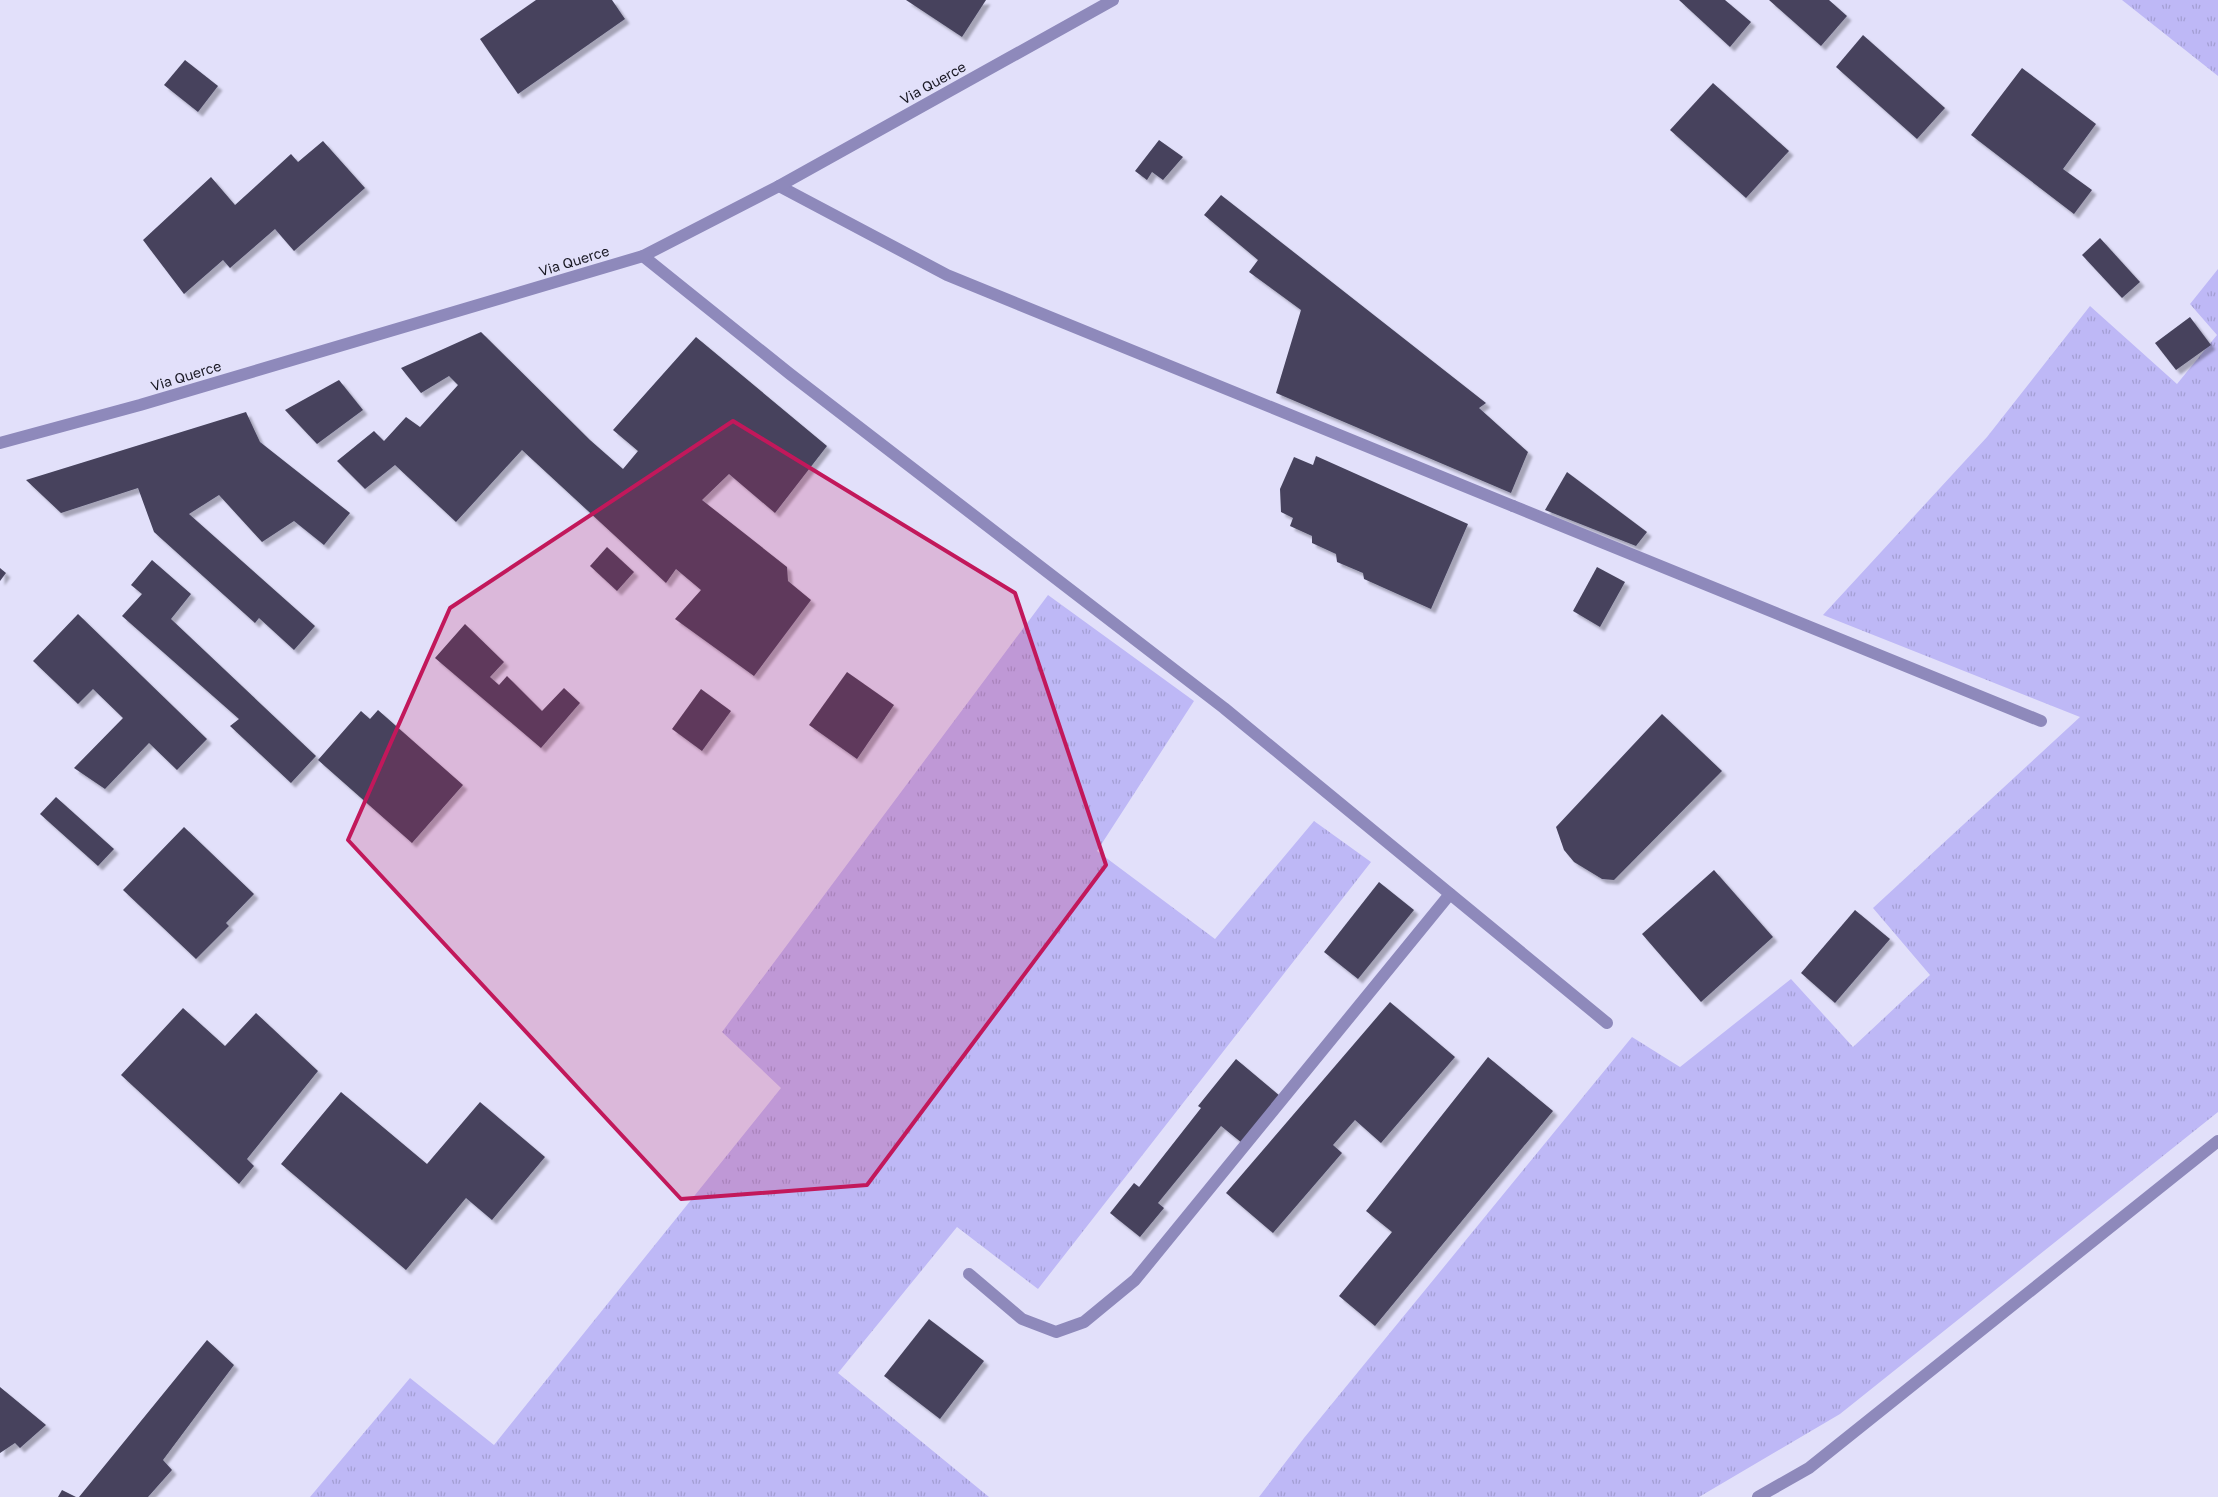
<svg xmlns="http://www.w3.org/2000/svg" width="2218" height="1497" viewBox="0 0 2218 1497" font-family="'Golos Text',sans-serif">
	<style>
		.grass { fill: url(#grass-tufts) }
		.building { fill: #46435d; filter: url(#shadow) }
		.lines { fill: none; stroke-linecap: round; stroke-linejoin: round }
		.service { stroke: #8e89bb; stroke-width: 12 }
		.minor { stroke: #8e89bb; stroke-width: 12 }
		.tertiary { stroke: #8e89bb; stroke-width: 12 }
		.marked { fill: #c2185b; fill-opacity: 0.2; stroke: #c2185b; stroke-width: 4; stroke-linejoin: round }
		.labels { text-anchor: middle; stroke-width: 5; stroke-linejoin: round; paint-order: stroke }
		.street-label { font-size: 14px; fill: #1a1924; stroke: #e2e0fa }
	</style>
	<defs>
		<pattern id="grass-tufts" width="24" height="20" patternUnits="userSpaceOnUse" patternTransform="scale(1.25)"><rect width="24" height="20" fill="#beb8f6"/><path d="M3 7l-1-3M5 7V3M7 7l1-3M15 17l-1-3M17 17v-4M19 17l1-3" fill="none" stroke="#a39ed3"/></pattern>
		<filter id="shadow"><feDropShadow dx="4.5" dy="4.5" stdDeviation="1" flood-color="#0004"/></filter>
	</defs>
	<rect width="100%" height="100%" fill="#e2e0fa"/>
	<g class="grass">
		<polygon points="2122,0 2218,0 2218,76"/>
		<polygon points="2218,269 2218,1112 1840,1414 1699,1497 1259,1497 1304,1438 1632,1037 1680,1067 1791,979 1853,1047 1930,975 1873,908 2080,717 1823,615 1987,437 2090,306 2177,384 2217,335 2190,304"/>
		<polygon points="1048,595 1194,701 1097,851 1215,939 1314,821 1371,862 1038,1289 957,1227 838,1373 989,1497 310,1497 410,1378 494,1445 781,1088 722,1032"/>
	</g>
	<g class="building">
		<polygon points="536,0 612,0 625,19 518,94 480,39"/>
		<polygon points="906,0 986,0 962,37"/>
		<polygon points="1679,0 1725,0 1751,22 1730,47"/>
		<polygon points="1769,0 1829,0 1847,16 1821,46"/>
		<polygon points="1863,35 1945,108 1917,139 1836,67"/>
		<polygon points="185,60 218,86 198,112 164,85"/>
		<polygon points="2022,68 2096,124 2063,169 2092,190 2074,214 1971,135"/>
		<polygon points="1713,83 1789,151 1746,198 1670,130"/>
		<polygon points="1159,140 1183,157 1163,180 1152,172 1147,180 1135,171"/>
		<polygon points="323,141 365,188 294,251 275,229 230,268 223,260 184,294 143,240 211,177 235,205 291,154 298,162"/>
		<polygon points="1221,195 1486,403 1479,408 1528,452 1511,493 1276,393 1301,310 1249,272 1258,260 1204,215"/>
		<polygon points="2100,238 2140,282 2122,298 2082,255"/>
		<polygon points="2190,317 2211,345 2176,370 2155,343"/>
		<polygon points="481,332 590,440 623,469 638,451 613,430 696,337 827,446 775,513 729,474 702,500 787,567 788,581 811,600 754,676 675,619 701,590 676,569 666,583 522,450 456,522 395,465 365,489 337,461 374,431 384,441 406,417 420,427 458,385 449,376 421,393 401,368"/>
		<polygon points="339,380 363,410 317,444 285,410"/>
		<polygon points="246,412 260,442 350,513 324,545 294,521 262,542 219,495 189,514 315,626 294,650 259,618 255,623 154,532 138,488 61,513 26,480"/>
		<polygon points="1316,456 1468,524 1431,609 1364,579 1363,573 1337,562 1336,554 1312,543 1312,536 1290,526 1293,518 1281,512 1280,489 1294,457 1313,465"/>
		<polygon points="1567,472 1647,532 1636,546 1545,510"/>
		<polygon points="607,547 634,572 617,591 590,566"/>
		<polygon points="152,560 191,594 171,619 316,756 291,783 230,726 239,719 122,616 142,594 131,585"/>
		<polygon points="1597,567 1625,582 1600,627 1573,611"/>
		<polygon points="0,568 6,573 0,581"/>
		<polygon points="78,614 207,739 177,770 149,743 105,789 74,768 123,718 93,689 78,704 33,661"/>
		<polygon points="465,624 504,662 490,677 499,685 507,676 542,711 564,688 580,703 541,748 435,658"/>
		<polygon points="847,672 894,705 857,759 809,725"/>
		<polygon points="701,689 731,711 702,751 672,729"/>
		<polygon points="378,710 463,785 412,843 318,760 361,711 370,719"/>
		<polygon points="1662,714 1722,771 1614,880 1602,879 1574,862 1564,850 1556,827"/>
		<polygon points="56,797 114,849 98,866 40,814"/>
		<polygon points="184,827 254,894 226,923 229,926 196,959 123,890"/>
		<polygon points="1714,870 1773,937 1701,1002 1642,934"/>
		<polygon points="1379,882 1414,910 1358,979 1324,952"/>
		<polygon points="1855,910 1890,939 1835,1003 1801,973"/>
		<polygon points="1390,1002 1455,1057 1381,1143 1355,1120 1333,1145 1342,1153 1273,1233 1226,1193"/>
		<polygon points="183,1008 225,1046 256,1013 318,1071 247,1159 254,1166 239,1184 121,1075"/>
		<polygon points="1488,1057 1553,1111 1375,1326 1339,1296 1392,1232 1366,1211"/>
		<polygon points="1236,1059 1280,1096 1242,1143 1221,1126 1158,1203 1164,1208 1140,1237 1110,1213 1134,1183 1147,1193 1139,1187 1201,1108 1198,1106"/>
		<polygon points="341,1092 427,1164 480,1102 545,1157 492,1220 466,1198 406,1270 281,1164"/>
		<polygon points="929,1319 984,1361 940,1419 884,1376"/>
		<polygon points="207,1340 234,1365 163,1460 172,1470 148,1497 79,1497"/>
		<polygon points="0,1387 46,1425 20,1448 15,1443 0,1453"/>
		<polygon points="62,1490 76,1497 58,1497"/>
	</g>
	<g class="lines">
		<g class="service">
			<polyline points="1513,506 2041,721"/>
			<polyline points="969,1274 1022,1319 1056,1332 1084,1322 1135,1280 1450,894"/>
		</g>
		<g class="minor">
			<polyline points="779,186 947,275 1513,506"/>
			<polyline points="643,256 790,374 1224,708 1607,1023"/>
			<polyline points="1758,1497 1809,1468 2218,1141"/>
		</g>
		<polyline class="tertiary" points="0,443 140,405 643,256 779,186 1113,0"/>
	</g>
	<path class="marked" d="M733,421L1015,593L1106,865L867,1185L681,1199L348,840L450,608Z"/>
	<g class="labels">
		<g class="street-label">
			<text transform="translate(933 83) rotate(-29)" y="5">Via Querce</text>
			<text transform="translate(574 261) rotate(-17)" y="5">Via Querce</text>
			<text transform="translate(186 376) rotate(-17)" y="5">Via Querce</text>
		</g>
	</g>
</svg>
